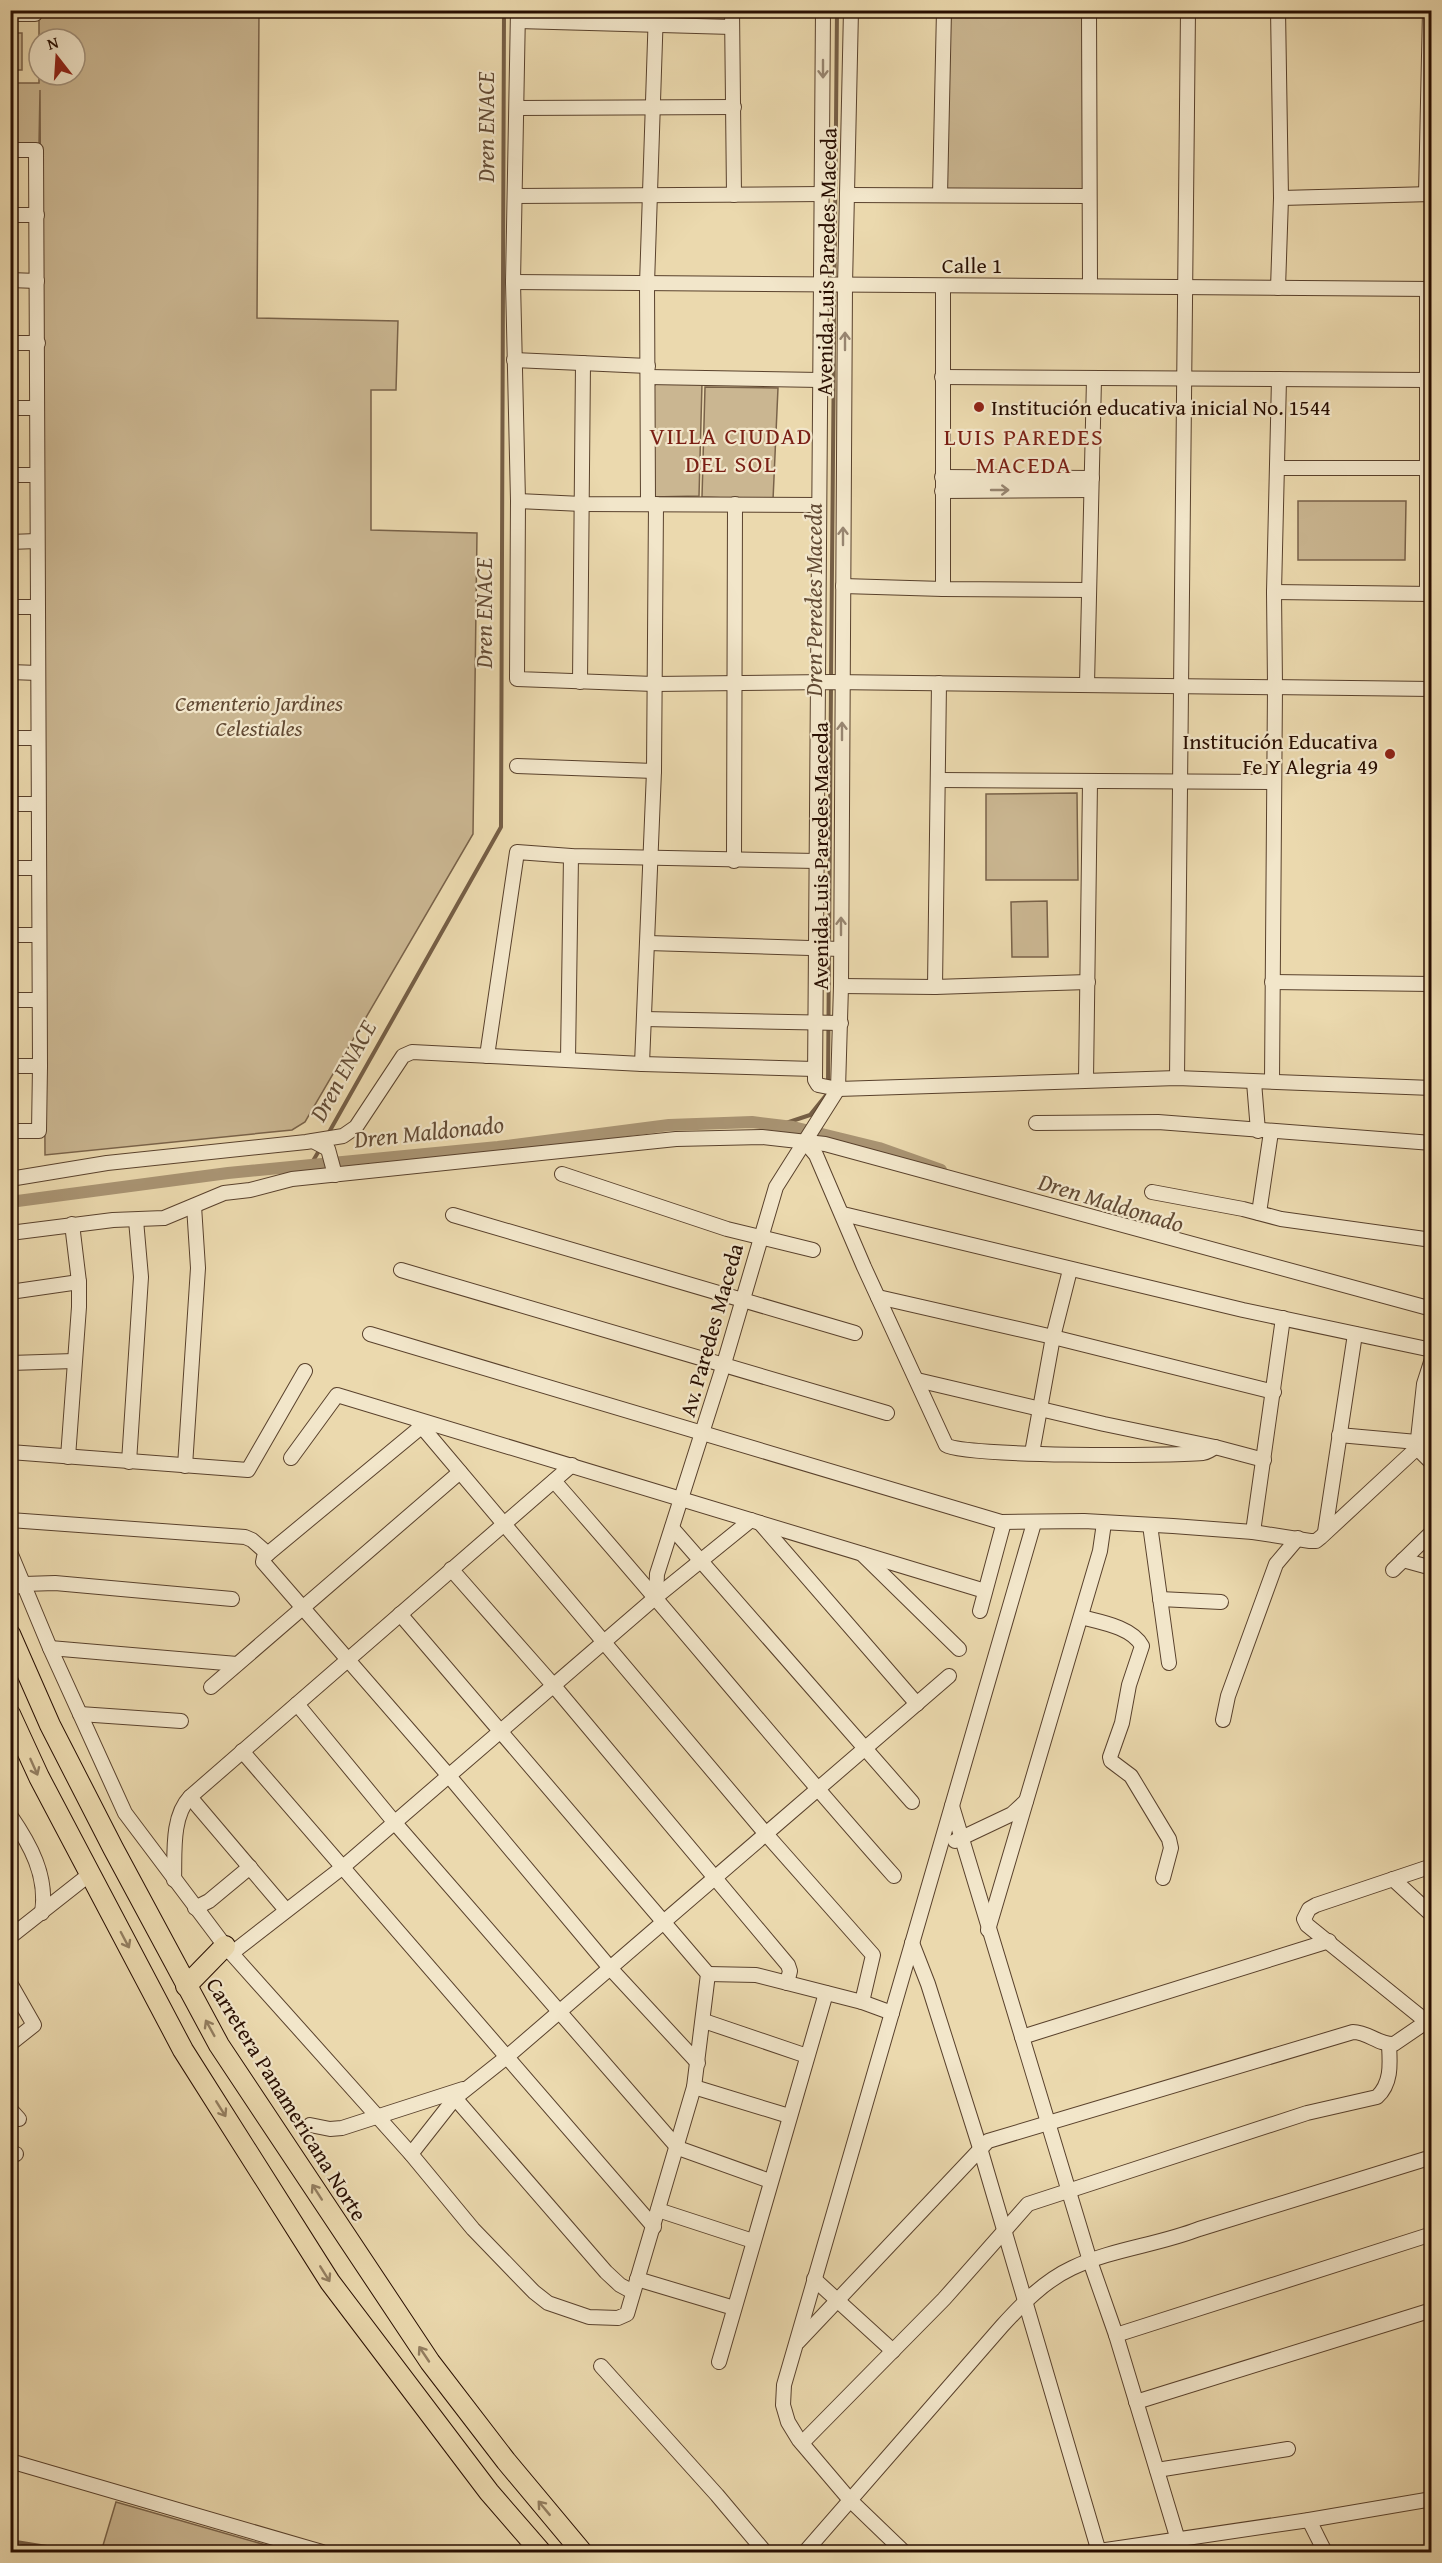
<svg xmlns="http://www.w3.org/2000/svg" width="1442" height="2563" viewBox="0 0 1442 2563" font-family="'Gentium Book Plus',serif">
	<style>
		.green { fill: #cab691; stroke: #796249; stroke-width: 1.5 }
		.lines { fill: none; stroke-linecap: round; stroke-linejoin: round }
		.stream { stroke: #755e45; stroke-width: 4 }
		.canal { stroke: #a99473; stroke-width: 12 }
		.minor-casing { stroke: #59412c; stroke-width: 16 }
		.highway-casing { stroke: #280e01; stroke-width: 22 }
		.minor { stroke: #f2e6ca; stroke-width: 14 }
		.highway { stroke: #ebd9ae; stroke-width: 20 }
		.oneway { stroke: #978570 }
		.oneway2 { stroke: #937e60 }
		.poi-dot { fill: #8f2418; stroke: #f2e6ca; stroke-width: 2 }
		.labels { text-anchor: middle; stroke-width: 4.5; stroke-linejoin: round; paint-order: stroke }
		.street-label { font-size: 22px; fill: #280e01; stroke: #f2e6ca }
		.poi-label { font-size: 22px; fill: #280e01; stroke: #f2e6ca; text-anchor: start }
		.park-label { font-size: 22px; font-style: italic; fill: #614933; stroke: #f2e6ca }
		.water-label { font-size: 24px; font-style: italic; fill: #624a34; stroke: #f2e6ca }
		.neighbourhood-label { font-size: 24px; letter-spacing: 1.5px; fill: #7a1f14; stroke: #f2e6ca }
	</style>
	<rect width="100%" height="100%" fill="#ebd9ae"/>
	<filter id="stains"><feTurbulence type="fractalNoise" baseFrequency=".00333" numOctaves="4"/><feColorMatrix values="0 0 0 0 .2 0 0 0 0 .09 0 0 0 0 .02 0 0 0 .5 -.17"/></filter>
	<radialGradient id="worn" r=".72"><stop offset=".6" stop-color="#630" stop-opacity="0"/><stop offset="1" stop-color="#630" stop-opacity=".3"/></radialGradient>
	<g class="green">
		<polygon points="39,11 259,11 257,318 398,321 396,390 371,390 371,530 477,533 473,834 305,1122 292,1130 45,1155 40,90 39,144 11,144 10,83 39,83 39,75 75,75 75,39 39,39 39,44"/>
		<polygon points="944,11 1089,11 1085,190 944,190"/>
		<polygon points="10,33 22,33 22,70 11,70"/>
		<polygon points="658,382 702,383 699,496 652,497 653,387"/>
		<polygon points="705,387 778,388 773,500 702,497"/>
		<polygon points="1298,501 1406,501 1405,560 1298,560"/>
		<polygon points="1077,793 1078,880 986,880 986,794"/>
		<polygon points="1047,901 1048,957 1012,957 1011,902"/>
		<polygon points="116,2502 290,2552 101,2552"/>
	</g>
	<g class="lines">
		<g class="stream">
			<polyline points="831,679 837,10"/>
			<polyline points="828,1084 831,686"/>
			<polyline points="780,1125 810,1115 827,1094"/>
			<polyline points="328,1134 501,827 504,10"/>
			<polyline points="310,1166 320,1149"/>
			<polyline points="10,2541 53,2548 121,2552"/>
		</g>
		<polyline class="canal" points="10,1202 228,1173 498,1147 669,1125 752,1122 793,1127 879,1148 941,1170"/>
		<g class="minor-casing">
			<g id="minor">
				<polyline points="518,10 513,282 518,501 517,679 654,684 831,682 1432,689"/>
				<polyline points="732,10 734,195"/>
				<polyline points="823,10 815,1080 818,1085 838,1089 1177,1078 1432,1088"/>
				<polyline points="1089,10 1090,286"/>
				<polyline points="1278,10 1281,198 1278,288"/>
				<polyline points="10,14 35,14"/>
				<polyline points="518,21 732,27"/>
				<polyline points="517,108 734,107"/>
				<polyline points="10,150 36,150 40,1066 39,1131 10,1131"/>
				<polyline points="1426,194 1430,10"/>
				<polyline points="848,195 1089,196"/>
				<polyline points="940,195 944,10"/>
				<polyline points="515,196 823,194"/>
				<polyline points="1281,198 1432,194"/>
				<polyline points="10,215 37,215"/>
				<polyline points="10,280 37,281"/>
				<polyline points="513,282 1432,289"/>
				<polyline points="943,286 943,589"/>
				<polyline points="10,343 38,343"/>
				<polyline points="514,360 648,366"/>
				<polyline points="648,377 820,380"/>
				<polyline points="942,377 1428,380"/>
				<polyline points="10,408 37,408"/>
				<polyline points="1277,468 1427,468"/>
				<polyline points="10,475 37,475"/>
				<polyline points="942,477 1092,478"/>
				<polyline points="942,491 1091,490"/>
				<polyline points="518,501 582,504 819,505"/>
				<polyline points="648,504 647,284 656,10"/>
				<polyline points="10,542 37,541"/>
				<polyline points="843,586 943,589 1088,590"/>
				<polyline points="1274,592 1432,594"/>
				<polyline points="1427,594 1427,288"/>
				<polyline points="10,607 37,607"/>
				<polyline points="10,672 38,673"/>
				<polyline points="580,682 583,363"/>
				<polyline points="1087,684 1094,379"/>
				<polyline points="10,738 38,738"/>
				<polyline points="517,766 654,771"/>
				<polyline points="939,780 1274,782"/>
				<polyline points="10,804 38,804"/>
				<polyline points="734,861 735,504"/>
				<polyline points="10,868 39,868"/>
				<polyline points="10,935 39,935"/>
				<polyline points="648,943 841,949"/>
				<polyline points="1272,982 1432,984"/>
				<polyline points="841,986 935,987 1088,982"/>
				<polyline points="935,987 939,683"/>
				<polyline points="10,1000 39,1000"/>
				<polyline points="644,1019 841,1023"/>
				<polyline points="487,1056 517,852 571,856 817,861"/>
				<polyline points="568,1059 571,856"/>
				<polyline points="642,1064 654,771 656,504"/>
				<polyline points="10,1066 40,1066"/>
				<polyline points="1177,1078 1188,10"/>
				<polyline points="1086,1080 1090,782"/>
				<polyline points="1272,1081 1275,686 1274,592 1279,379"/>
				<polyline points="1254,1082 1258,1131"/>
				<polyline points="838,1089 841,986 845,285 851,10"/>
				<polyline points="1036,1123 1158,1122 1432,1143"/>
				<polyline points="313,1141 328,1149 335,1175"/>
				<path d="M805,1142L816,1155L864,1267L946,1445C963,1457 1171,1456 1203,1453C1208,1452 1211,1450 1215,1447"/>
				<polyline points="562,1174 727,1229 813,1250"/>
				<polyline points="10,1179 107,1163 306,1142 343,1136 356,1127 403,1056 412,1052 642,1064 814,1069"/>
				<polyline points="1152,1192 1243,1209 1281,1219 1432,1240"/>
				<polyline points="1259,1213 1271,1132"/>
				<polyline points="843,1214 1243,1310 1432,1350"/>
				<polyline points="453,1215 855,1333"/>
				<polyline points="10,1233 113,1220 164,1218 224,1193 250,1190 292,1179 676,1139 762,1137 825,1144 1432,1309"/>
				<polyline points="401,1270 887,1413"/>
				<polyline points="10,1292 79,1282"/>
				<polyline points="878,1297 1053,1337 1274,1392"/>
				<polyline points="370,1334 1001,1522 1084,1521 1173,1526 1253,1532 1310,1541 1316,1541 1321,1537 1417,1448 1424,1384 1432,1359"/>
				<polyline points="10,1363 74,1361"/>
				<polyline points="917,1380 1104,1424 1215,1447 1264,1460"/>
				<polyline points="417,1421 766,1834 873,1955 862,2002"/>
				<polyline points="421,1427 264,1557 263,1562 449,1776 610,1968 698,2063"/>
				<polyline points="1339,1435 1417,1442"/>
				<polyline points="1417,1448 1432,1463"/>
				<polyline points="10,1452 248,1470 305,1371"/>
				<polyline points="1032,1453 1053,1337 1070,1270"/>
				<polyline points="68,1457 79,1307 79,1282 72,1224"/>
				<polyline points="291,1458 337,1395 985,1591"/>
				<polyline points="129,1462 141,1277 136,1220"/>
				<polyline points="185,1466 198,1268 194,1206"/>
				<path d="M554,1481C669,1611 778,1746 894,1876"/>
				<polyline points="10,1520 245,1537 252,1540 268,1554"/>
				<polyline points="760,1523 917,1704"/>
				<polyline points="1150,1525 1169,1663"/>
				<polyline points="672,1528 912,1802"/>
				<polyline points="1253,1532 1283,1318"/>
				<polyline points="1325,1532 1355,1334"/>
				<polyline points="10,1552 50,1648 125,1813 225,1946 411,2154 473,2229 534,2292 548,2303 589,2317 618,2318 627,2314 694,2087 708,1974 400,1614"/>
				<polyline points="862,1554 959,1649"/>
				<polyline points="1403,1560 1432,1568"/>
				<polyline points="451,1569 554,1686 788,1965 790,1971 787,1983"/>
				<polyline points="1393,1570 1432,1532"/>
				<polyline points="10,1589 24,1584 55,1583 232,1599"/>
				<polyline points="656,1597 657,1574 723,1367 776,1187 838,1089"/>
				<polyline points="1160,1599 1221,1602"/>
				<polyline points="980,1611 1004,1522"/>
				<path d="M1081,1617C1100,1622 1132,1627 1142,1646L1129,1685L1122,1723L1110,1757L1111,1761L1131,1776L1169,1839L1171,1848L1163,1878"/>
				<polyline points="50,1648 237,1664"/>
				<polyline points="211,1687 460,1472"/>
				<polyline points="297,1704 395,1823 678,2148 770,2181"/>
				<polyline points="80,1714 181,1721"/>
				<polyline points="1223,1720 1228,1696 1276,1564 1298,1538"/>
				<polyline points="242,1751 654,2227"/>
				<polyline points="190,1797 286,1910"/>
				<polyline points="952,1806 1090,2261 1116,2335 1178,2540"/>
				<path d="M10,1815C30,1844 48,1876 42,1913"/>
				<polyline points="955,1841 1012,1814 1026,1801"/>
				<polyline points="1432,1866 1316,1905 1309,1909 1304,1919 1307,1925 1432,2026"/>
				<polyline points="1393,1879 1432,1915"/>
				<path d="M174,1880C175,1854 171,1817 190,1797L572,1465"/>
				<polyline points="195,1908 209,1901 250,1867"/>
				<polyline points="988,1930 1100,1551 1104,1523"/>
				<polyline points="10,1937 90,1874"/>
				<polyline points="912,1943 928,1984 980,2148 1099,2552"/>
				<polyline points="232,1953 343,1867 656,1597 751,1520"/>
				<polyline points="708,1974 756,1975 862,2002 892,2013"/>
				<polyline points="10,1983 34,2025 10,2044"/>
				<polyline points="704,2021 807,2056"/>
				<polyline points="1022,2037 1329,1941"/>
				<polyline points="694,2087 789,2116"/>
				<polyline points="455,2098 606,2272 620,2285 633,2292"/>
				<polyline points="10,2109 19,2119"/>
				<polyline points="310,2125 330,2129 342,2128 463,2089"/>
				<polyline points="10,2152 16,2154"/>
				<polyline points="411,2154 455,2098 508,2056 949,1676"/>
				<polyline points="658,2210 753,2241"/>
				<polyline points="637,2279 734,2308"/>
				<polyline points="814,2279 893,2351"/>
				<polyline points="1116,2335 1432,2234"/>
				<path d="M798,2342L988,2141L1353,2032C1368,2032 1379,2045 1394,2044L1432,2018"/>
				<polyline points="719,2362 826,1993"/>
				<polyline points="601,2366 717,2495 765,2552"/>
				<polyline points="1136,2402 1432,2310"/>
				<path d="M802,2443L944,2299L1028,2204L1307,2113L1377,2097C1392,2083 1390,2063 1389,2045"/>
				<polyline points="10,2461 322,2552"/>
				<polyline points="1157,2470 1288,2449"/>
				<polyline points="1309,2520 1325,2552"/>
				<path d="M805,2552L1002,2326C1022,2304 1044,2281 1072,2268C1112,2249 1158,2245 1199,2229L1432,2157"/>
				<polyline points="904,2552 850,2500 799,2440 788,2422 783,2405 784,2385 1034,1523"/>
				<polyline points="1092,2552 1309,2520 1432,2499"/>
			</g>
		</g>
		<g class="highway-casing">
			<g id="highway">
				<polyline points="10,1634 50,1725 113,1848 219,2045 430,2362 506,2461 582,2552"/>
				<polyline points="10,1714 39,1777 183,2050 330,2282 489,2492 541,2552"/>
				<polyline points="186,1986 225,1946"/>
			</g>
		</g>
		<use href="#minor" class="minor"/>
		<use href="#highway" class="highway"/>
	</g>
	<defs><path id="oneway-shaft" d="M-6 0H5M1.5-3L5.5 0L1.5 3" fill="none" stroke-width="1.6" stroke-linecap="round" stroke-linejoin="round" transform="scale(1.5)"/></defs>
	<g class="oneway">
		<use href="#oneway-shaft" transform="translate(823 69) rotate(90)"/>
		<use href="#oneway-shaft" transform="translate(845 341) rotate(-90)"/>
		<use href="#oneway-shaft" transform="translate(1000 490)"/>
		<use href="#oneway-shaft" transform="translate(843 536) rotate(-90)"/>
		<use href="#oneway-shaft" transform="translate(842 731) rotate(-90)"/>
		<use href="#oneway-shaft" transform="translate(841 926) rotate(-90)"/>
	</g>
	<g class="oneway2">
		<use href="#oneway-shaft" transform="translate(34 1767) rotate(66)"/>
		<use href="#oneway-shaft" transform="translate(125 1940) rotate(62)"/>
		<use href="#oneway-shaft" transform="translate(210 2028) rotate(-119)"/>
		<use href="#oneway-shaft" transform="translate(221 2109) rotate(58)"/>
		<use href="#oneway-shaft" transform="translate(317 2192) rotate(-123)"/>
		<use href="#oneway-shaft" transform="translate(325 2274) rotate(58)"/>
		<use href="#oneway-shaft" transform="translate(424 2354) rotate(-124)"/>
		<use href="#oneway-shaft" transform="translate(544 2508) rotate(-130)"/>
	</g>
	<g class="poi-dot">
		<circle cx="979" cy="407" r="6"/>
		<circle cx="1390" cy="754" r="6"/>
	</g>
	<g class="labels">
		<g class="street-label">
			<text transform="translate(826 262) rotate(-89)" y="8">Avenida Luis Paredes Maceda</text>
			<text x="972" y="273">Calle 1</text>
			<text transform="translate(820 856) rotate(-90)" y="8">Avenida Luis Paredes Maceda</text>
			<text transform="translate(711 1330) rotate(-74)" y="8">Av. Paredes Maceda</text>
			<text transform="translate(287 2099) rotate(58)" y="8">Carretera Panamericana Norte</text>
		</g>
		<g class="poi-label">
			<text x="991" y="415">Institución educativa inicial No. 1544</text>
			<text x="1378" y="749" text-anchor="end">Institución Educativa<tspan x="1378" dy="25">Fe Y Alegria 49</tspan></text>
		</g>
		<g class="park-label">
			<text x="259" y="711">Cementerio Jardines<tspan x="259" dy="25">Celestiales</tspan></text>
		</g>
		<g class="water-label">
			<text transform="translate(486 127) rotate(-90)" y="8">Dren ENACE</text>
			<text transform="translate(814 600) rotate(-90)" y="8">Dren Peredes Maceda</text>
			<text transform="translate(484 613) rotate(-90)" y="8">Dren ENACE</text>
			<text transform="translate(343 1071) rotate(-61)" y="8">Dren ENACE</text>
			<text transform="translate(429 1132) rotate(-6)" y="8">Dren Maldonado</text>
			<text transform="translate(1111 1203) rotate(17)" y="8">Dren Maldonado</text>
		</g>
		<g class="neighbourhood-label">
			<text x="731" y="444">VILLA CIUDAD<tspan x="731" dy="28">DEL SOL</tspan></text>
			<text x="1024" y="445">LUIS PAREDES<tspan x="1024" dy="28">MACEDA</tspan></text>
		</g>
	</g>
	<rect width="1442" height="2563" fill="none" stroke="#ebd9ae" stroke-width="36"/>
	<rect x="12" y="12" width="1418" height="2539" fill="none" stroke="#280e01" stroke-width="3"/>
	<rect x="18" y="18" width="1406" height="2527" fill="none" stroke="#280e01" stroke-width="1.5"/>
	<g transform="translate(57 57) rotate(343)"><circle r="28" fill="#f2e6ca" stroke="#a1907a" stroke-width="1.5"/>
	<path d="M0-4.5L10 22L0 15L-10 22Z" fill="#8f2418"/>
	<text y="-9" font-size="16" font-weight="bold" text-anchor="middle" fill="#280e01">N</text>
	</g>
	<rect width="100%" height="100%" filter="url(#stains)"/>
	<rect width="100%" height="100%" fill="url(#worn)"/>
</svg>
